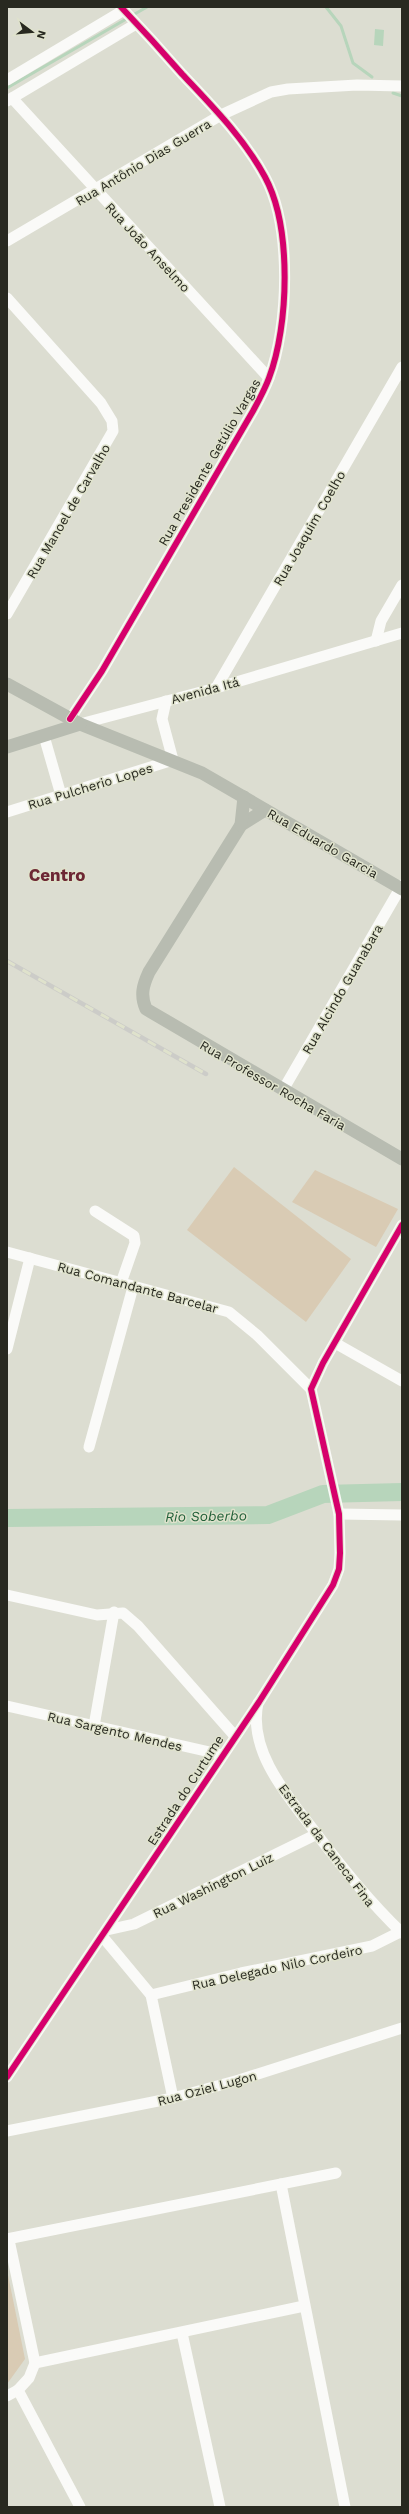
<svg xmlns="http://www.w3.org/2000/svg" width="409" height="2514" viewBox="0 0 409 2514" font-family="'Work Sans',sans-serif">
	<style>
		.green { fill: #d9cbb4 }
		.water { fill: #b7d5bb }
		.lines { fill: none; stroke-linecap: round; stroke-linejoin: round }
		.stream { stroke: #b7d5bb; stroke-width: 3 }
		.river { stroke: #b7d5bb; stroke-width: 18 }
		.minor { stroke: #fafaf8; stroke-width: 11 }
		.major { stroke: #b8bcb1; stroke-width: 13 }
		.rail-casing { stroke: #ccccc8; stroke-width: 4.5 }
		.rail { stroke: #dfe2cc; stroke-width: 3; stroke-dasharray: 9; stroke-linecap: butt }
		.cycleway-casing { stroke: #dfe2cc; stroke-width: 8 }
		.cycleway { stroke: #d6006c; stroke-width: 6 }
		.labels { text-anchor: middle; stroke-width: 3; stroke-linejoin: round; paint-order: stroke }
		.street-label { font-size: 13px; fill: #282920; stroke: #dfe2cc }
		.water-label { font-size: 14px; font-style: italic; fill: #1f5f37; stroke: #dfe2cc }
		.district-label { font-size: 17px; font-weight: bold; fill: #6d2733; stroke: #dfe2cc }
	</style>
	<rect width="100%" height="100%" fill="#dcddd1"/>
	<g class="green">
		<polygon points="234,1167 351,1259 306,1322 187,1230"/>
		<polygon points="315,1170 398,1209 376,1247 292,1202"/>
		<polygon points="7,2270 25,2359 7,2384"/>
	</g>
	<polygon class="water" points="375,29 384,30 383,46 374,45"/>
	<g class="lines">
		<g class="stream">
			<polyline points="326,7 341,26 353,63 372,77"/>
			<polyline points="133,15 147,7"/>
			<polyline points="7,88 128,18"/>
			<polyline points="393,93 402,96"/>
		</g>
		<polyline class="river" points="7,1518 268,1515 323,1494 402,1492"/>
		<g class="minor">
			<polyline points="7,80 124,10"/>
			<polyline points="12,98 269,378"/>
			<polyline points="7,101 136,24"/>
			<polyline points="7,241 221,115 271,92 288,89 357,85 402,86"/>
			<polyline points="7,298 101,403 112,421 113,431 7,614"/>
			<polyline points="376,641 381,621 402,585"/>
			<polyline points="216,688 402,367"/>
			<path d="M70,719L102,671L253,411C259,400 265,389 269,378C289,325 292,227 265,177C244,138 212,106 182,74C162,51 142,29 121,7"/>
			<polyline points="80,724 216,688 402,633"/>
			<polyline points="44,736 61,795"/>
			<polyline points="7,812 173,760 162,719 166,701"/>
			<polyline points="283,1090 402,885"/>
			<polyline points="95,1211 134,1236 135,1243 121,1283"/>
			<polyline points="7,1252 229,1312 257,1335 311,1389"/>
			<polyline points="335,1343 402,1381"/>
			<polyline points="7,1349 30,1258"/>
			<polyline points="89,1447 133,1287"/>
			<polyline points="339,1514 402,1515"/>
			<polyline points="7,1595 97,1615 123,1613 138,1626 234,1735"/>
			<path d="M258,1703C247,1753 291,1800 319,1837C346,1872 370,1902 402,1933"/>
			<polyline points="7,1706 223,1755"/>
			<polyline points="94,1726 114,1612"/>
			<polyline points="107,1930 134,1924 317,1834"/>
			<polyline points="102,1936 151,1995 173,2098"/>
			<polyline points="151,1995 241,1973 372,1946 400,1932"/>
			<polyline points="7,2077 259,1702 333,1585 339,1569 340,1553 339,1514 311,1389 323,1363 402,1225"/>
			<polyline points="7,2131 173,2098 239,2080 402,2028"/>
			<polyline points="281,2184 345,2507"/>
			<polyline points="7,2239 336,2173"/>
			<polyline points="9,2240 35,2363 29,2378 18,2390 80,2507"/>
			<polyline points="182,2333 220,2507"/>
			<polyline points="35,2363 304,2306"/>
			<polyline points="7,2396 18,2390"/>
		</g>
		<g class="major">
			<polyline points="7,684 80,724 202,773 402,889"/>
			<polyline points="7,747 80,724"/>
			<path d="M265,810L241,825L149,972C143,985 140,995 146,1009L402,1159"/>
			<polyline points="241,825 244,797"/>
		</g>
		<g class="rail-casing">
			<polyline id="rail" points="7,961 206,1074"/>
		</g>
		<use href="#rail" class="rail"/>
		<g class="cycleway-casing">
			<g id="cycleway">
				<path d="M70,719L102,671L253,411C259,400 265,389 269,378C289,325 292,227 265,177C244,138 212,106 182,74C162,51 142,29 121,7"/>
				<polyline points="7,2077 259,1702 333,1585 339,1569 340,1553 339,1514 311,1389 323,1363 402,1225"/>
			</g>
		</g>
		<use href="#cycleway" class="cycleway"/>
	</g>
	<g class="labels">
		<g class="street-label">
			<text transform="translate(143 162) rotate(-31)" y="5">Rua Antônio Dias Guerra</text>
			<text transform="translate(148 247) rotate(47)" y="5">Rua João Anselmo</text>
			<text transform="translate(209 462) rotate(-60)" y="5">Rua Presidente Getúlio Vargas</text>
			<text transform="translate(68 511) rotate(-60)" y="5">Rua Manoel de Carvalho</text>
			<text transform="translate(309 528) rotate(-60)" y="5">Rua Joaquim Coelho</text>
			<text transform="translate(205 690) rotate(-15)" y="5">Avenida Itá</text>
			<text transform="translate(90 786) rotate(-17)" y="5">Rua Pulcherio Lopes</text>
			<text transform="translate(323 843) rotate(30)" y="5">Rua Eduardo Garcia</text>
			<text transform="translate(342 989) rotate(-60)" y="5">Rua Alcindo Guanabara</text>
			<text transform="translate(273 1085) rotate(30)" y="5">Rua Professor Rocha Faria</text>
			<text transform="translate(138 1287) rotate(15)" y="5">Rua Comandante Barcelar</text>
			<text transform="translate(115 1731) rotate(13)" y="5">Rua Sargento Mendes</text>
			<text transform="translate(185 1790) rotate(-57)" y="5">Estrada do Curtume</text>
			<text transform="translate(327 1845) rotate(53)" y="5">Estrada da Caneca Fina</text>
			<text transform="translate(213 1885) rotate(-26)" y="5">Rua Washington Luiz</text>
			<text transform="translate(277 1967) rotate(-12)" y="5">Rua Delegado Nilo Cordeiro</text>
			<text transform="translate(207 2088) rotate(-15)" y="5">Rua Oziel Lugon</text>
		</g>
		<g class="water-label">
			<text transform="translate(206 1516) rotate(-1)" y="5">Rio Soberbo</text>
		</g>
		<g class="district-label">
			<text x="57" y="881">Centro</text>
		</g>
	</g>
	<rect width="409" height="2514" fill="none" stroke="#282920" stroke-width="16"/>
	<g transform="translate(32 32) rotate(106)" stroke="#dfe2cc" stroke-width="3" paint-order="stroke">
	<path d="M0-3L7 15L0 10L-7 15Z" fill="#282920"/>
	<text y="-6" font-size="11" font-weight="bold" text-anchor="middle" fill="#282920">N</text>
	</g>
</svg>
